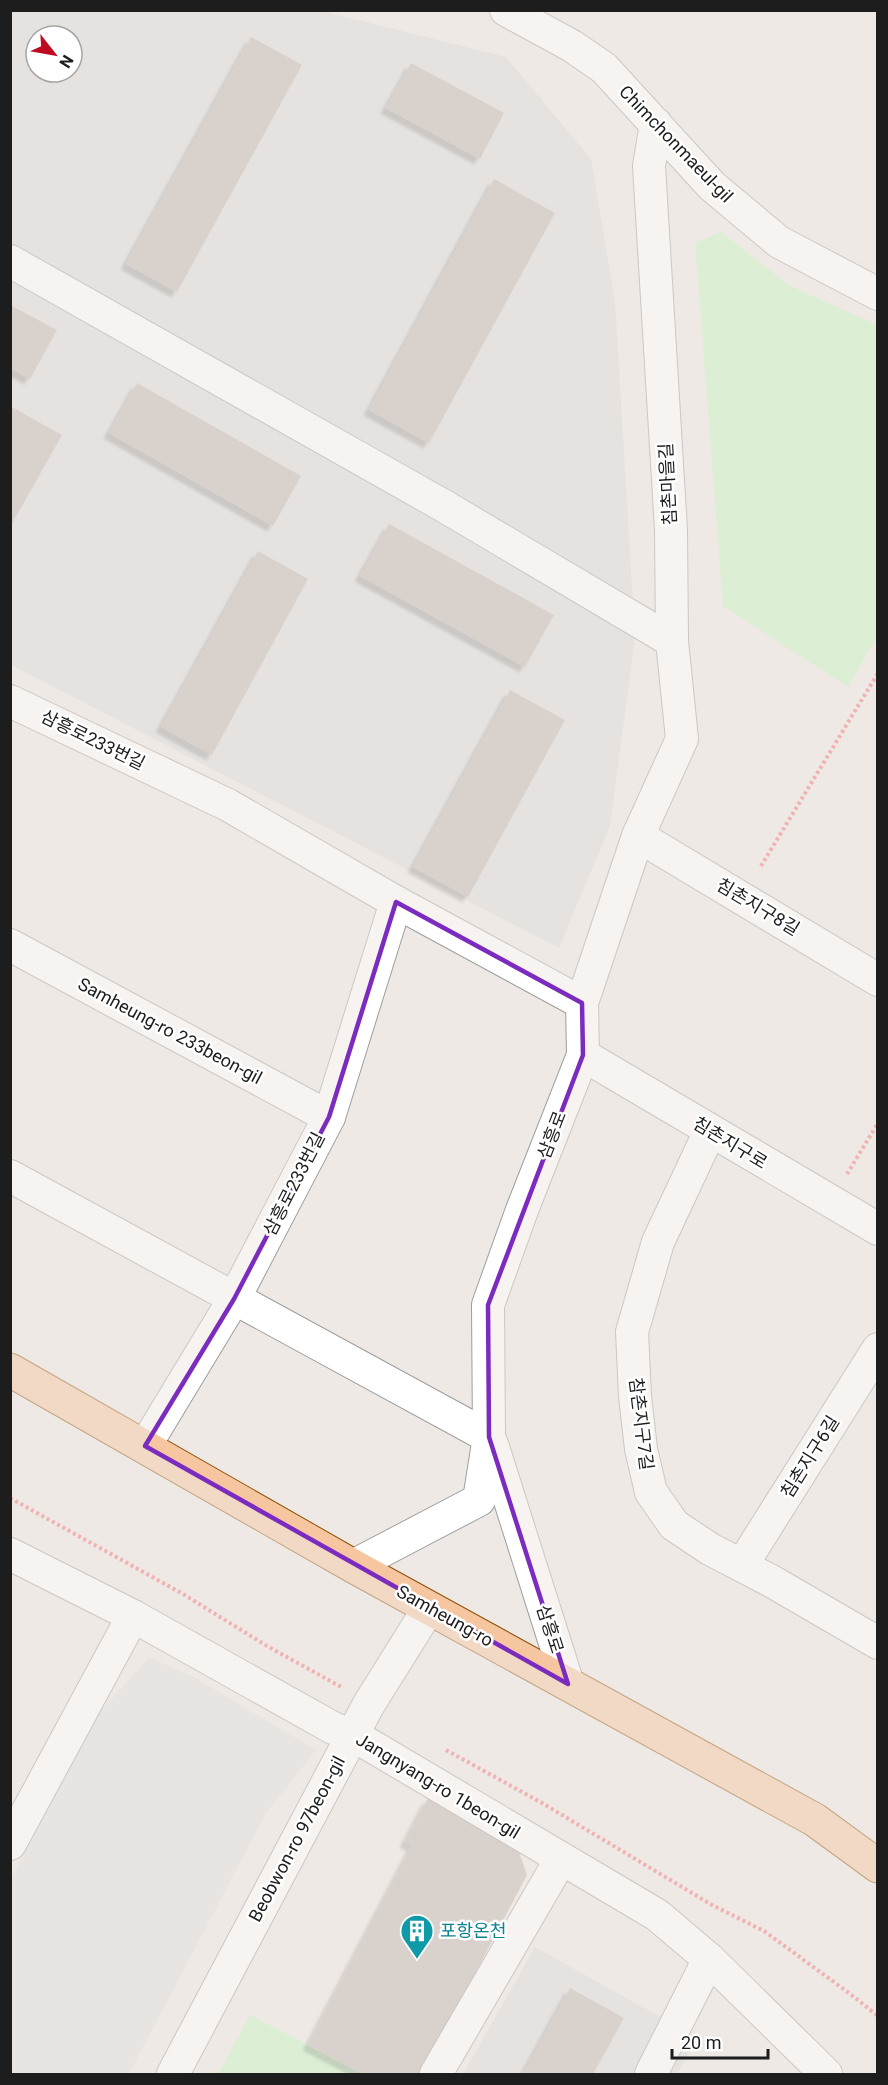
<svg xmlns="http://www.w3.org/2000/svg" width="888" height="2085" viewBox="0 0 888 2085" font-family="Roboto,'Noto Sans KR',sans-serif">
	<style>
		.residential { fill: #dbdada; fill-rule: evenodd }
		.park { fill: #c5f6c2 }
		.parking { fill: #ddd }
		.building { fill: #beb4b0; filter: url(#shadow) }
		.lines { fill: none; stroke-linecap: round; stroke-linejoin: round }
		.minor-casing { stroke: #9e9e9e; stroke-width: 34 }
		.major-casing { stroke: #8e5108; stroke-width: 35 }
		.path { stroke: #f27174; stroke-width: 4; stroke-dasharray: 3 3; stroke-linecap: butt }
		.minor { stroke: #fff; stroke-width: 32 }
		.major { stroke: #f6c6a0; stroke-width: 33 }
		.marked { fill: none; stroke: #7b2cbf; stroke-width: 4.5; stroke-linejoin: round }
		.labels { text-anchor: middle; stroke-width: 5; stroke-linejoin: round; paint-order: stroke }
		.street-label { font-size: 18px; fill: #1d1d1d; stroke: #fff }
		.culture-label { font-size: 18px; fill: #0d838f; stroke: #fff; text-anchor: start }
	</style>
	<defs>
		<filter id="shadow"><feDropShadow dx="-5.5" dy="5.5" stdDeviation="1.5" flood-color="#0004"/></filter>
	</defs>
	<rect width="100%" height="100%" fill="#eee9e4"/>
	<g class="residential">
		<path d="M10,11H322L506,57L591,159L615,301L635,637L610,826L559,948L11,665ZM36,36H72V72H36Z"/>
		<polygon points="535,1947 698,2038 677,2074 463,2074"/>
	</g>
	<g class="park">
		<polygon points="721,232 790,286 877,325 877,636 848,687 723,606 695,243"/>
		<polygon points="250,2015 363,2074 218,2074"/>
	</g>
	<polygon class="parking" points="149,1657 197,1679 316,1750 266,1813 129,2074 11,2074 11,1878 94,1719"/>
	<g class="building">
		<polygon points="251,37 302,65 177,292 126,264"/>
		<polygon points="411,63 504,113 480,159 386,108"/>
		<polygon points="494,179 555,213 429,443 369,410"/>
		<polygon points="10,305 57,330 30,379 10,368"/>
		<polygon points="137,383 301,476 273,526 109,433"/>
		<polygon points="10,406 62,435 10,527"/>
		<polygon points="389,524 554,615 525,667 360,576"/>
		<polygon points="258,551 308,579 212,755 161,727"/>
		<polygon points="510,690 565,720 468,897 413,867"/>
		<polygon points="428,1798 516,1843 527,1875 422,2074 363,2074 308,2045 412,1846 405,1842"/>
		<polygon points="570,1988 624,2018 593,2074 523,2074"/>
	</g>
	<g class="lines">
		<g class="minor-casing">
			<g id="minor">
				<polyline points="506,10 572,46 604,68 712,186 779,242 878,294"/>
				<polyline points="10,261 444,506 672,641"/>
				<polyline points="10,701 228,805 396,902 582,1003"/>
				<polyline points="638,836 878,980"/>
				<polyline points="10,945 329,1117"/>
				<polyline points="583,1055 878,1229"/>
				<polyline points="710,1131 658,1242 632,1332 635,1396 641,1449 651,1492 674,1525 710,1549 773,1582 878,1643"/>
				<polyline points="10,1176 489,1437"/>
				<polyline points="492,1444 568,1684"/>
				<polyline points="145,1446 234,1299 329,1117 396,902"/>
				<polyline points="10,1554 133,1616 333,1728 353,1735 657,1915 709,1959 826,2074"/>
				<polyline points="742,1565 878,1349"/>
				<polyline points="353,1566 479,1500 489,1437 488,1305 522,1210 583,1055 582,1003 638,836 682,739 672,641 671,530 649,166 656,124"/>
				<polyline points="10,1844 133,1616"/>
				<polyline points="173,2074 369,1704 429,1608"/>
				<polyline points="436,2074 561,1859"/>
				<polyline points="651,2074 709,1959"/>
			</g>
		</g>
		<g class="major-casing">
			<polyline id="major" points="10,1370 353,1566 815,1820 878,1866"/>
		</g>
		<g class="path">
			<polyline points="761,866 878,673"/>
			<polyline points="847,1174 878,1123"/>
			<polyline points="10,1498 183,1594 267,1646 343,1688"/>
			<polyline points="446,1750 542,1803 712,1905 764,1931 849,1993 878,2016"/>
		</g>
		<use href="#minor" class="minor"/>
		<use href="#major" class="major"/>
	</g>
	<path d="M0 0H888V2085H0ZM396,902L582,1003L583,1055L488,1305L489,1437L568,1684L145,1446L234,1299L329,1117Z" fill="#eee9e4" fill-opacity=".55" fill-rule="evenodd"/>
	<path class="marked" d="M396,902L582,1003L583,1055L488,1305L489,1437L568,1684L145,1446L234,1299L329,1117Z"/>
	<defs>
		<g id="building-pin" transform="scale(1.725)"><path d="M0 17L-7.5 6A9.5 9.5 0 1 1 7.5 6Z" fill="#0f9aa8" stroke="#fff"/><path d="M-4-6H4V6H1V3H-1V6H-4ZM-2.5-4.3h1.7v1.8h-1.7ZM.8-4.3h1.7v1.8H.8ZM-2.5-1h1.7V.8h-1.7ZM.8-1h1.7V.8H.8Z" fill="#fff"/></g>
	</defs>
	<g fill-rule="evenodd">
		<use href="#building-pin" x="417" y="1931"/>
	</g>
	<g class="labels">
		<g class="street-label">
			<text transform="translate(676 144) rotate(46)" y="6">Chimchonmaeul-gil</text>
			<text transform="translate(668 484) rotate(-93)" y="6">침촌마을길</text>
			<text transform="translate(93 740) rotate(26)" y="6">삼흥로233번길</text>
			<text transform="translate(758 907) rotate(31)" y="6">침촌지구8길</text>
			<text transform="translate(170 1031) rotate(28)" y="6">Samheung-ro 233beon-gil</text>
			<text transform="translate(552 1135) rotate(-69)" y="6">삼흥로</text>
			<text transform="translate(730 1143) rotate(31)" y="6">침촌지구로</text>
			<text transform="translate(294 1184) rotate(-63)" y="6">삼흥로233번길</text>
			<text transform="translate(641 1424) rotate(83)" y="6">참촌지구7길</text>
			<text transform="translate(810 1457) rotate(-58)" y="6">침촌지구6길</text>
			<text transform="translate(445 1616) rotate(29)" y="6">Samheung-ro</text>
			<text transform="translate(550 1629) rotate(72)" y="6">삼흥로</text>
			<text transform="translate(438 1786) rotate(31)" y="6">Jangnyang-ro 1beon-gil</text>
			<text transform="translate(297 1839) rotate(-62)" y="6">Beobwon-ro 97beon-gil</text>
		</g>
		<g class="culture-label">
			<text x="440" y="1937">포항온천</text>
		</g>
	</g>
	<rect width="888" height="2085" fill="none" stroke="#1d1d1d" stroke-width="24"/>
	<g transform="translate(54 54) rotate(121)"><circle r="28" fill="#ffffff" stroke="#a5a5a5" stroke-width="1.5"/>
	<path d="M0-4.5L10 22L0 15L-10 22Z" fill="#bf0b22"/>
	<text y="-9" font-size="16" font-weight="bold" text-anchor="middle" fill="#1d1d1d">N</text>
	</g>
	<path d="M672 2049v9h96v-9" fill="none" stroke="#1d1d1d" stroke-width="3"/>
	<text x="681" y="2049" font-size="18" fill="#1d1d1d" stroke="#ffffff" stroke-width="4.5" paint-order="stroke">20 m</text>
</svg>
